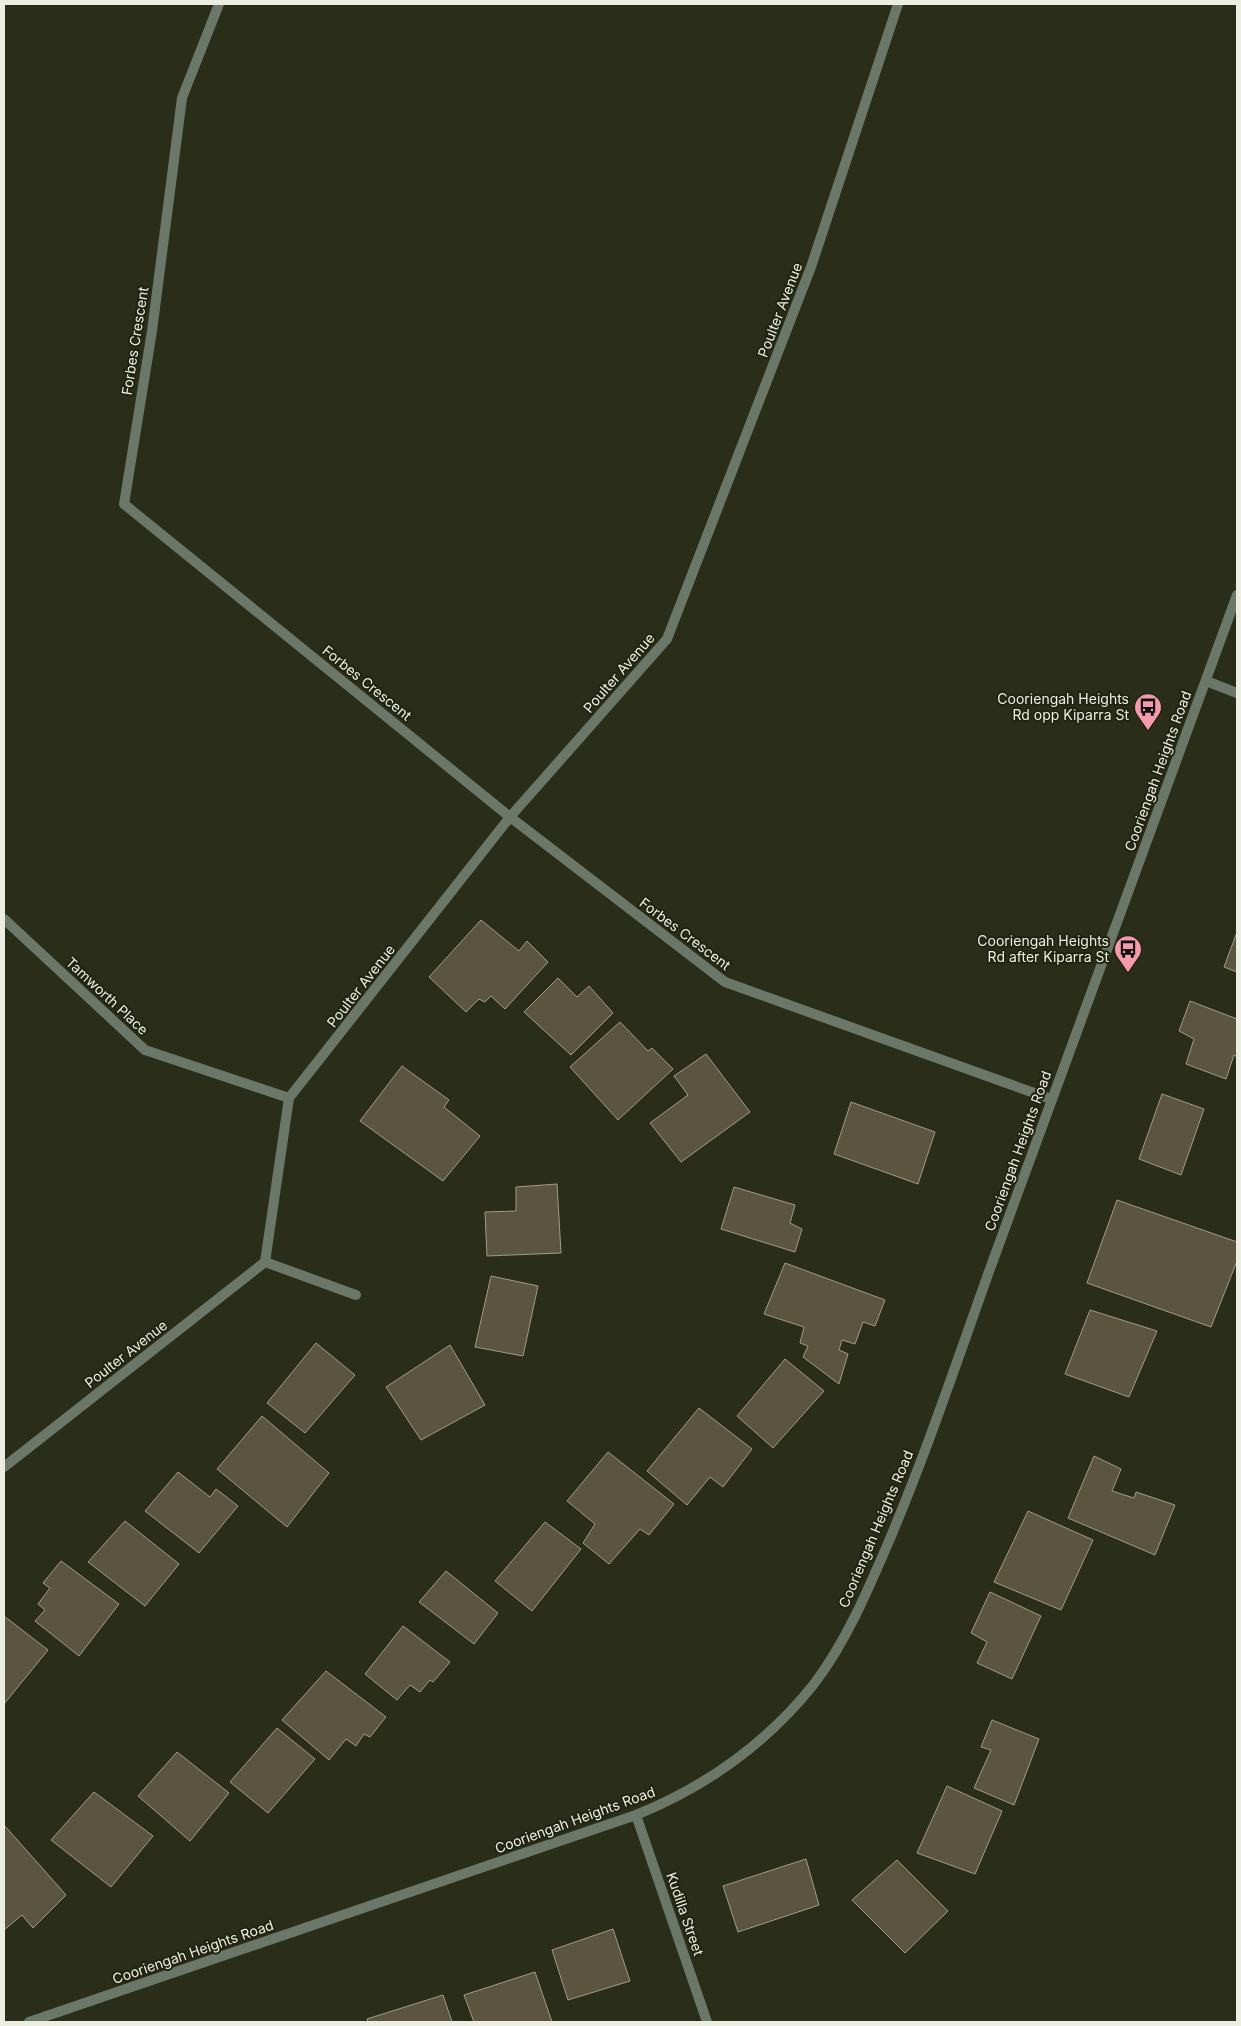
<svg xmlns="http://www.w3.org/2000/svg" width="1241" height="2026" viewBox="0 0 1241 2026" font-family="Inter,sans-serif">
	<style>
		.building { fill: #5b553f; stroke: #a29c83 }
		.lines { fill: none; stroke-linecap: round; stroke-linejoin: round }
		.minor { stroke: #6b7768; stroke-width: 10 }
		.tertiary { stroke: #6b7768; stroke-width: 10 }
		.labels { text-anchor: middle; stroke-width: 4; stroke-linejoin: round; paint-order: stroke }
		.street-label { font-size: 14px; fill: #ebeee0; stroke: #212410 }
		.poi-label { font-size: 14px; fill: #ebeee0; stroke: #212410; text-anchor: end }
	</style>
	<rect width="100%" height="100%" fill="#2a2e19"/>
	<g class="building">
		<polygon points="481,920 519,951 527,941 548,962 505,1009 491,996 485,1002 479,999 466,1012 429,977"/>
		<polygon points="1237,932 1237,972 1224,967"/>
		<polygon points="558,978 577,997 589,986 613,1013 571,1055 524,1012"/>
		<polygon points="1190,1001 1237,1019 1237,1057 1234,1055 1226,1079 1186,1064 1194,1039 1179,1031"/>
		<polygon points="620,1022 648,1051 652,1048 673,1069 618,1120 570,1067"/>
		<polygon points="706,1054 750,1112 681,1162 650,1123 688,1095 674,1076"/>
		<polygon points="402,1066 449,1100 444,1107 480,1136 443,1181 360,1121"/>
		<polygon points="1162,1094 1204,1109 1181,1175 1139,1159"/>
		<polygon points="851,1102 935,1132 918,1184 834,1154"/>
		<polygon points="557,1184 561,1253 487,1256 485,1212 516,1211 516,1187"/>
		<polygon points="734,1187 795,1205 790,1223 802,1229 795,1252 721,1229"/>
		<polygon points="1117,1200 1237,1242 1237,1261 1211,1327 1087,1283"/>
		<polygon points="785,1263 885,1300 875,1326 863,1322 855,1344 842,1340 839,1350 848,1354 839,1384 803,1357 808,1346 800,1343 804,1327 764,1314"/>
		<polygon points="491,1276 538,1286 523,1356 475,1347"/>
		<polygon points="1090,1310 1157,1331 1129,1397 1065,1374"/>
		<polygon points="316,1343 355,1375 305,1433 267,1403"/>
		<polygon points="450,1345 485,1405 421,1440 386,1387"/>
		<polygon points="785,1359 824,1391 773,1448 737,1416"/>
		<polygon points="699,1408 752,1449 723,1487 710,1477 687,1505 647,1471"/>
		<polygon points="262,1416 329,1473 287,1527 217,1469"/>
		<polygon points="608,1452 674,1504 649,1535 640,1529 609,1564 583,1543 595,1524 567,1501"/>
		<polygon points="1094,1456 1121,1469 1112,1491 1134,1498 1136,1492 1175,1505 1155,1555 1068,1518"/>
		<polygon points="178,1472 210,1497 216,1489 238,1506 199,1553 145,1511"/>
		<polygon points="1028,1511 1093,1540 1061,1610 994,1582"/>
		<polygon points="125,1521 179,1564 145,1606 88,1562"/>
		<polygon points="545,1522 581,1549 532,1611 495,1581"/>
		<polygon points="61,1561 119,1604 79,1656 35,1621 45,1610 38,1604 50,1588 43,1583"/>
		<polygon points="446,1571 498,1613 474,1644 419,1602"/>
		<polygon points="990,1592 1041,1616 1012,1679 977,1663 987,1642 971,1633"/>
		<polygon points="4,1616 48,1650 4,1704"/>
		<polygon points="403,1626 450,1662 433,1682 430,1680 420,1692 410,1685 397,1700 365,1674"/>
		<polygon points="326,1671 386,1717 370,1737 364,1734 356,1746 346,1739 329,1760 282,1720"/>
		<polygon points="992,1720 1039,1739 1014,1805 974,1788 991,1750 981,1747"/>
		<polygon points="277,1728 315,1759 268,1813 230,1782"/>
		<polygon points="177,1752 229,1793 190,1841 138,1796"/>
		<polygon points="947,1786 1002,1811 975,1874 917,1853"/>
		<polygon points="94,1792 153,1836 111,1887 51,1840"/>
		<polygon points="4,1825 66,1895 33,1928 22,1915 4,1930"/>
		<polygon points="806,1859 819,1905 738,1932 723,1886"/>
		<polygon points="897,1860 948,1911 905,1953 852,1900"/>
		<polygon points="613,1929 630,1981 568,2000 552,1950"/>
		<polygon points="535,1972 552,2022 474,2022 464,1995"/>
		<polygon points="443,1995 452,2022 368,2022 367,2019"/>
	</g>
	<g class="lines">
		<g class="minor">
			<polyline points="219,4 182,98 152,331 124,504 510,817 725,982 1051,1099"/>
			<polyline points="1206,681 1237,693"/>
			<polyline points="4,919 145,1050 289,1098"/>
			<polyline points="265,1262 356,1295"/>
			<polyline points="4,1467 265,1262 289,1098 510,817 667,639 811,267 898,4"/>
			<polyline points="636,1815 707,2022"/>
		</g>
		<path class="tertiary" d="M29,2022L636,1815C705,1787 767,1743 814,1684C846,1642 868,1590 889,1541C927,1451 958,1358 991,1266C1072,1042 1157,819 1237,595"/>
	</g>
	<defs>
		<g id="bus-pin" transform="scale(1.4375)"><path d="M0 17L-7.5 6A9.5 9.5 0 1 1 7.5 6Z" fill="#f39aab" stroke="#212410"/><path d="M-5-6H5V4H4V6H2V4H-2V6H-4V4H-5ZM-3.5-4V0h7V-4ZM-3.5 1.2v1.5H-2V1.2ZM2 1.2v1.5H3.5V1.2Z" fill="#111"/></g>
	</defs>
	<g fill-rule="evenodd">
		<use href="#bus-pin" x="1148" y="707"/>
		<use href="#bus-pin" x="1128" y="949"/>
	</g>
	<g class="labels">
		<g class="street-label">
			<text transform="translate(780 310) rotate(-69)" y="5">Poulter Avenue</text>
			<text transform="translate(135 341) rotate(-81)" y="5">Forbes Crescent</text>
			<text transform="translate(619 673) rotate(-49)" y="5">Poulter Avenue</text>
			<text transform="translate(367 683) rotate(39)" y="5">Forbes Crescent</text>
			<text transform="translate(1158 771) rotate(-70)" y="5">Cooriengah Heights Road</text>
			<text transform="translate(685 934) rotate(37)" y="5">Forbes Crescent</text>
			<text transform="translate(361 986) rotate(-52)" y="5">Poulter Avenue</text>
			<text transform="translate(107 996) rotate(43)" y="5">Tamworth Place</text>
			<text transform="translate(1018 1151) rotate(-70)" y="5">Cooriengah Heights Road</text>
			<text transform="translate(126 1354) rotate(-38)" y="5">Poulter Avenue</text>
			<text transform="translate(876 1529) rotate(-67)" y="5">Cooriengah Heights Road</text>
			<text transform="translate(575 1820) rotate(-20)" y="5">Cooriengah Heights Road</text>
			<text transform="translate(685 1914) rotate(71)" y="5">Kudilla Street</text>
			<text transform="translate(193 1952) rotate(-19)" y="5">Cooriengah Heights Road</text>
		</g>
		<g class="poi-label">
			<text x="1129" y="704">Cooriengah Heights<tspan x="1129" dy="16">Rd opp Kiparra St</tspan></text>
			<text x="1109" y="946">Cooriengah Heights<tspan x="1109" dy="16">Rd after Kiparra St</tspan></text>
		</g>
	</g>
	<rect width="1241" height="2026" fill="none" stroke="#ebeee0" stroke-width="10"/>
</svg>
